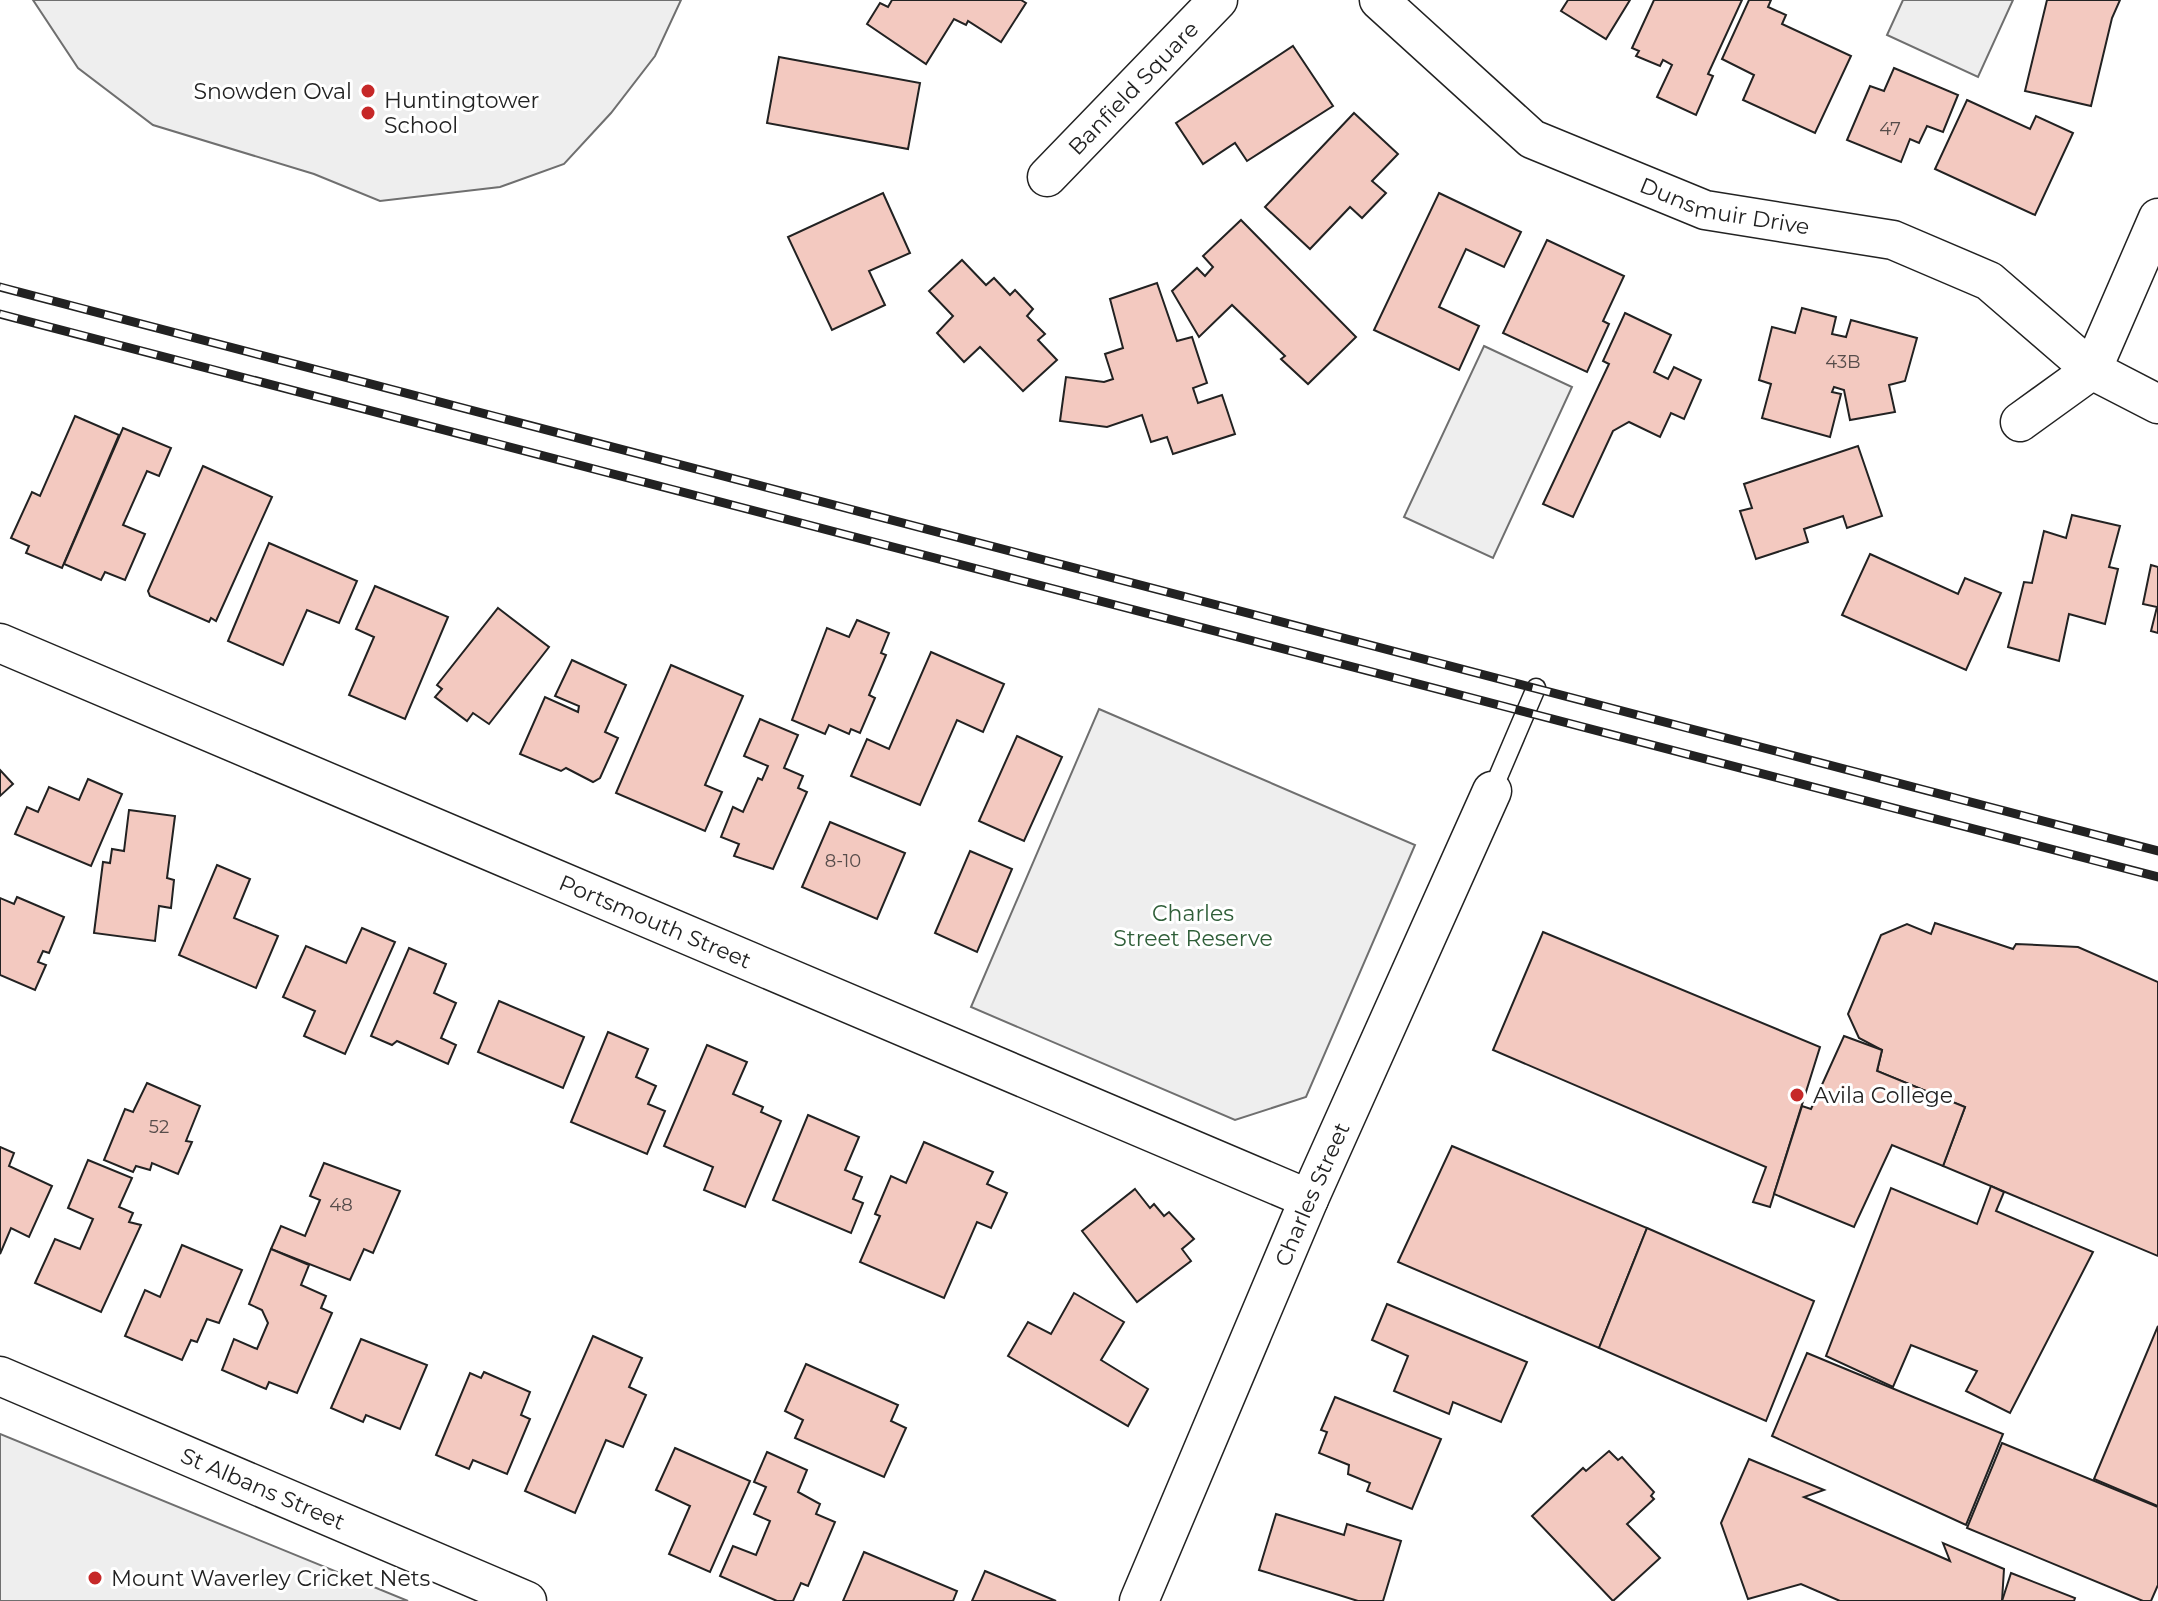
<svg xmlns="http://www.w3.org/2000/svg" width="2158" height="1601" viewBox="0 0 2158 1601" font-family="Montserrat,sans-serif">
	<style>
		.green { fill: #eee; stroke: #6f6f6f; stroke-width: 2 }
		.building { fill: #f3c9c0; stroke: #222; stroke-width: 2 }
		.lines { fill: none; stroke-linecap: round; stroke-linejoin: round }
		.lane-casing { stroke: #222; stroke-width: 21 }
		.street-casing { stroke: #222; stroke-width: 41 }
		.lane { stroke: #fff; stroke-width: 18 }
		.street { stroke: #fff; stroke-width: 38 }
		.rail-casing { stroke: #222; stroke-width: 9 }
		.rail { stroke: #fff; stroke-width: 6; stroke-dasharray: 18; stroke-linecap: butt }
		.poi-dot { fill: #c62828; stroke: #fff; stroke-width: 3 }
		.labels { text-anchor: middle; stroke-width: 6; stroke-linejoin: round; paint-order: stroke }
		.number-label { font-size: 18px; fill: #564c4a }
		.street-label { font-size: 22px; fill: #222; stroke: #fff }
		.poi-label { font-size: 22px; fill: #222; stroke: #fff; text-anchor: start }
		.park-label { font-size: 22px; fill: #2f5e38; stroke: #fff }
	</style>
	<rect width="100%" height="100%" fill="#fff"/>
	<g class="green">
		<polygon points="33,0 681,0 655,56 611,113 564,164 500,187 380,201 314,174 153,125 78,68"/>
		<polygon points="1903,0 2013,0 1978,77 1887,35"/>
		<polygon points="1484,346 1572,387 1493,558 1404,517"/>
		<polygon points="1099,709 1415,845 1306,1097 1235,1120 971,1007"/>
		<polygon points="0,1434 408,1601 0,1601"/>
	</g>
	<g class="building">
		<polygon points="892,0 1021,0 1026,3 1001,42 968,21 966,25 954,19 926,64 867,24 880,3 888,7"/>
		<polygon points="1568,0 1630,0 1606,39 1561,11"/>
		<polygon points="1654,0 1742,0 1708,74 1713,76 1696,115 1657,97 1672,65 1663,60 1660,66 1636,56 1639,51 1632,48"/>
		<polygon points="1749,0 1771,0 1768,7 1786,15 1782,24 1851,56 1815,133 1743,100 1754,75 1722,59"/>
		<polygon points="2047,0 2120,0 2112,18 2091,106 2025,91"/>
		<polygon points="1293,46 1333,106 1247,161 1235,143 1203,164 1176,123"/>
		<polygon points="779,57 920,83 908,149 767,123"/>
		<polygon points="1894,68 1958,95 1943,132 1927,126 1919,143 1910,139 1901,162 1847,140 1870,86 1884,91"/>
		<polygon points="1967,100 2030,129 2036,116 2073,133 2035,215 1935,169"/>
		<polygon points="1354,113 1398,154 1372,181 1386,193 1362,218 1350,207 1310,249 1265,207"/>
		<polygon points="883,193 910,253 869,271 885,305 832,330 788,237"/>
		<polygon points="1439,193 1521,232 1504,267 1466,249 1439,307 1479,326 1459,370 1374,330"/>
		<polygon points="1241,220 1356,337 1308,384 1281,359 1285,356 1232,305 1199,337 1172,291 1197,268 1205,276 1213,267 1203,256"/>
		<polygon points="1547,240 1624,276 1603,321 1609,324 1587,372 1503,333"/>
		<polygon points="962,260 986,285 994,278 1010,295 1015,290 1033,309 1027,316 1045,334 1038,340 1057,360 1023,391 980,347 964,362 937,333 953,316 929,291"/>
		<polygon points="1157,283 1177,341 1192,337 1207,383 1193,388 1198,403 1222,395 1235,434 1173,454 1167,437 1151,442 1142,415 1107,427 1060,421 1066,377 1104,382 1113,379 1105,354 1123,348 1110,299"/>
		<polygon points="1802,308 1836,317 1832,334 1846,337 1851,320 1917,338 1905,381 1889,385 1895,412 1850,420 1844,390 1834,387 1832,392 1841,394 1830,437 1762,418 1771,384 1759,380 1772,327 1795,333"/>
		<polygon points="1625,313 1671,335 1654,372 1668,379 1674,367 1701,380 1684,419 1671,413 1660,437 1629,422 1613,431 1573,517 1543,504 1609,364 1603,361"/>
		<polygon points="75,416 119,435 62,568 26,553 29,546 11,538 32,492 40,496"/>
		<polygon points="123,428 171,448 159,476 147,471 123,525 145,534 125,580 105,572 101,580 64,564"/>
		<polygon points="1858,446 1882,516 1847,528 1843,516 1804,529 1808,542 1756,559 1740,511 1752,508 1744,484"/>
		<polygon points="203,466 272,497 216,621 211,618 209,622 150,596 148,591"/>
		<polygon points="2072,515 2120,526 2109,567 2118,569 2105,624 2069,614 2059,661 2008,647 2024,582 2032,583 2044,531 2066,538"/>
		<polygon points="269,543 357,581 339,623 307,610 283,665 228,641"/>
		<polygon points="1870,554 1958,594 1965,578 2001,593 1966,670 1842,615"/>
		<polygon points="2151,565 2158,567 2158,633 2151,631 2157,607 2143,604"/>
		<polygon points="375,586 448,617 405,719 349,695 374,637 356,629"/>
		<polygon points="498,608 549,647 489,724 473,713 467,721 435,697 442,689 437,685"/>
		<polygon points="857,620 889,633 881,653 886,655 869,695 875,698 860,733 851,729 849,734 829,725 825,734 792,720 827,628 849,637"/>
		<polygon points="931,652 1004,684 983,732 957,720 920,805 851,776 867,739 889,749"/>
		<polygon points="572,660 626,685 605,732 618,738 600,778 593,782 566,768 561,771 520,754 545,697 578,712 579,706 555,696"/>
		<polygon points="671,665 743,696 705,785 722,792 705,831 616,793"/>
		<polygon points="760,719 798,735 784,768 803,776 798,788 807,792 773,869 734,856 739,844 721,837 733,807 743,812 758,778 762,780 768,766 744,756"/>
		<polygon points="1017,736 1062,757 1024,841 979,821"/>
		<polygon points="0,770 13,784 0,796"/>
		<polygon points="88,779 122,794 91,866 15,834 27,807 38,812 49,787 79,800"/>
		<polygon points="129,810 175,816 167,878 174,880 171,908 159,906 155,941 94,933 103,862 110,863 112,849 124,851"/>
		<polygon points="830,822 905,853 877,919 802,887"/>
		<polygon points="970,851 1012,869 977,952 935,933"/>
		<polygon points="217,865 250,879 234,918 278,936 256,988 179,955"/>
		<polygon points="17,897 64,917 49,953 43,951 38,962 46,965 35,990 0,975 0,898 14,904"/>
		<polygon points="1935,923 2013,949 2016,944 2078,947 2158,982 2158,1256 1943,1166 1965,1107 1877,1071 1882,1050 1859,1038 1848,1014 1881,935 1907,924 1931,934"/>
		<polygon points="362,928 395,942 345,1054 304,1036 315,1011 283,997 306,946 346,963"/>
		<polygon points="1543,932 1820,1047 1770,1207 1753,1202 1766,1167 1493,1050"/>
		<polygon points="409,948 446,964 434,993 456,1003 441,1038 456,1045 448,1064 397,1041 392,1045 371,1036"/>
		<polygon points="499,1001 584,1037 563,1088 478,1052"/>
		<polygon points="608,1032 648,1049 636,1077 656,1086 648,1104 665,1111 647,1154 571,1122"/>
		<polygon points="1844,1036 1882,1050 1877,1071 1965,1107 1943,1166 1892,1145 1854,1227 1774,1194 1802,1106 1811,1109"/>
		<polygon points="707,1045 747,1062 733,1094 763,1107 761,1112 781,1121 745,1207 704,1190 713,1167 664,1146"/>
		<polygon points="147,1083 200,1106 186,1141 192,1142 178,1174 152,1163 150,1170 136,1166 133,1172 104,1160 125,1109 133,1112"/>
		<polygon points="808,1115 859,1137 845,1170 862,1177 853,1199 863,1203 851,1233 773,1200"/>
		<polygon points="924,1142 993,1172 987,1184 1007,1193 991,1228 977,1222 944,1298 860,1262 880,1216 875,1214 891,1176 906,1183"/>
		<polygon points="1452,1146 1647,1228 1599,1348 1398,1262"/>
		<polygon points="0,1147 14,1153 9,1166 52,1186 29,1237 11,1228 0,1254"/>
		<polygon points="88,1160 132,1178 119,1207 133,1213 129,1222 141,1225 101,1312 35,1283 55,1239 80,1249 93,1219 68,1208"/>
		<polygon points="324,1163 400,1191 373,1253 364,1249 350,1280 271,1249 281,1226 305,1236 320,1200 310,1196"/>
		<polygon points="1991,1186 2004,1192 1996,1211 2093,1252 2010,1413 1966,1391 1977,1371 1911,1345 1893,1387 1826,1356 1891,1188 1977,1224"/>
		<polygon points="1135,1189 1150,1208 1154,1204 1164,1216 1169,1212 1194,1239 1182,1249 1191,1261 1137,1302 1082,1231"/>
		<polygon points="1647,1228 1814,1301 1766,1421 1599,1348"/>
		<polygon points="182,1245 242,1270 219,1323 207,1319 197,1342 191,1340 182,1360 125,1336 145,1290 160,1297"/>
		<polygon points="271,1249 309,1265 301,1285 326,1296 321,1308 332,1313 297,1393 269,1382 266,1389 222,1370 234,1339 257,1349 268,1323 262,1310 249,1304"/>
		<polygon points="1074,1293 1124,1322 1101,1360 1148,1389 1128,1426 1008,1356 1028,1322 1051,1334"/>
		<polygon points="1387,1304 1527,1362 1501,1422 1453,1402 1449,1414 1394,1391 1408,1356 1372,1340"/>
		<polygon points="2158,1326 2158,1506 2094,1479"/>
		<polygon points="593,1336 642,1358 629,1387 646,1395 623,1447 606,1440 575,1513 525,1491"/>
		<polygon points="361,1339 427,1365 400,1429 366,1415 363,1422 331,1408"/>
		<polygon points="1807,1353 2003,1434 1966,1525 1772,1436"/>
		<polygon points="806,1364 898,1405 891,1421 906,1428 884,1477 795,1438 803,1420 785,1411"/>
		<polygon points="484,1372 530,1392 521,1415 530,1419 507,1474 473,1460 469,1469 436,1455 470,1373 481,1378"/>
		<polygon points="1335,1397 1441,1439 1412,1509 1367,1491 1370,1483 1348,1474 1349,1465 1319,1453 1327,1432 1321,1430"/>
		<polygon points="2002,1443 2158,1507 2158,1585 2151,1601 2143,1601 1967,1528"/>
		<polygon points="675,1448 750,1481 710,1572 669,1554 690,1506 656,1490"/>
		<polygon points="1609,1451 1618,1460 1622,1457 1654,1492 1651,1496 1654,1499 1627,1524 1660,1558 1613,1601 1532,1516 1583,1468 1586,1471"/>
		<polygon points="767,1452 807,1470 798,1492 820,1504 816,1514 835,1522 808,1586 801,1583 793,1601 777,1601 720,1576 733,1546 756,1555 770,1521 754,1514 766,1487 754,1482"/>
		<polygon points="1749,1459 1824,1490 1804,1497 1950,1561 1943,1543 2004,1569 2002,1601 1840,1601 1801,1584 1748,1599 1721,1523"/>
		<polygon points="1276,1514 1344,1535 1347,1524 1401,1541 1383,1601 1358,1601 1259,1570"/>
		<polygon points="864,1552 957,1591 953,1601 843,1601"/>
		<polygon points="985,1571 1056,1601 972,1601"/>
		<polygon points="2011,1573 2075,1598 2074,1601 2002,1601"/>
	</g>
	<g class="lines">
		<g class="lane-casing">
			<polyline id="lane" points="1492,791 1536,688"/>
		</g>
		<g class="street-casing">
			<g id="street">
				<path id="s1" d="M1379,0L1532,139L1705,210L1893,240L1989,281L2092,370L2020,422"/>
				<path id="s2" d="M1047,177L1218,0"/>
				<polyline points="2158,218 2092,370 2158,404"/>
				<path id="s3" d="M0,643L1309,1199"/>
				<path id="s4" d="M0,1376L527,1601"/>
				<path id="s5" d="M1139,1601L1309,1199L1492,791"/>
			</g>
		</g>
		<use href="#lane" class="lane"/>
		<use href="#street" class="street"/>
		<g class="rail-casing">
			<g id="rail">
				<polyline points="0,287 2158,851"/>
				<polyline points="0,314 2158,877"/>
			</g>
		</g>
		<use href="#rail" class="rail"/>
	</g>
	<g class="poi-dot">
		<circle cx="368" cy="91" r="8"/>
		<circle cx="368" cy="113" r="8"/>
		<circle cx="1797" cy="1095" r="8"/>
		<circle cx="95" cy="1578" r="8"/>
	</g>
	<g class="labels">
		<g class="number-label">
			<text x="1890" y="135">47</text>
			<text x="1843" y="368">43B</text>
			<text x="843" y="867">8-10</text>
			<text x="159" y="1133">52</text>
			<text x="341" y="1211">48</text>
		</g>
		<g class="street-label">
			<text dy="8" stroke="none"><textPath href="#s2" startOffset="124">Banfield Square</textPath></text>
			<text dy="8" stroke="none"><textPath href="#s1" startOffset="412">Dunsmuir Drive</textPath></text>
			<text dy="8" stroke="none"><textPath href="#s3" startOffset="712">Portsmouth Street</textPath></text>
			<text dy="8" stroke="none"><textPath href="#s5" startOffset="442">Charles Street</textPath></text>
			<text dy="8" stroke="none"><textPath href="#s4" startOffset="286">St Albans Street</textPath></text>
		</g>
		<g class="poi-label">
			<text x="352" y="99" text-anchor="end">Snowden Oval</text>
			<text x="384" y="108">Huntingtower<tspan x="384" dy="25">School</tspan></text>
			<text x="1813" y="1103">Avila College</text>
			<text x="111" y="1586">Mount Waverley Cricket Nets</text>
		</g>
		<g class="park-label">
			<text x="1193" y="921">Charles<tspan x="1193" dy="25">Street Reserve</tspan></text>
		</g>
	</g>
</svg>
